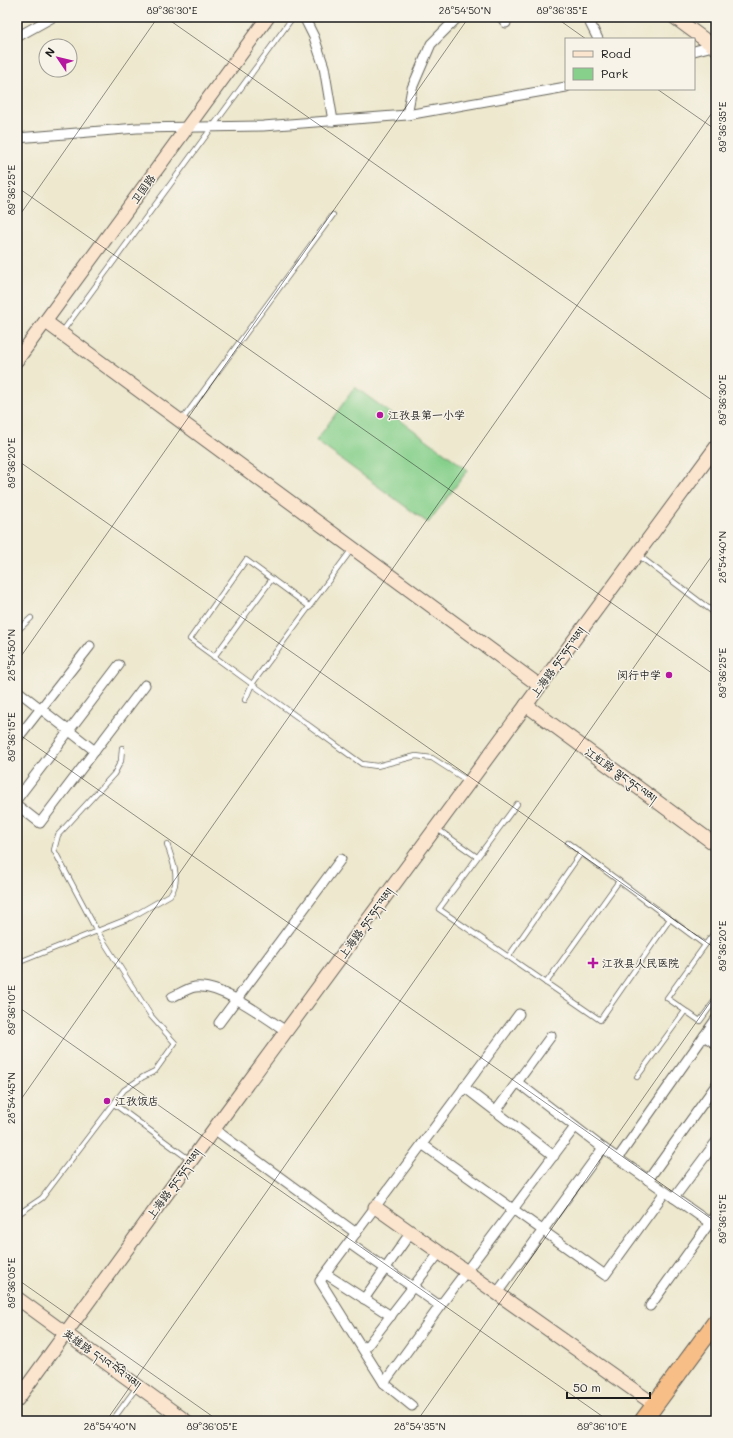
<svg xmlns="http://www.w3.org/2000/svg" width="733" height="1438" viewBox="0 0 733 1438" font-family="Mali,'LXGW WenKai TC','Noto Serif Tibetan',sans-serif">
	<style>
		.green { fill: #87d08c; stroke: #527654 }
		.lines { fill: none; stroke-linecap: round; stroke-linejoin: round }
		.lane-casing { stroke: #65635a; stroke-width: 6 }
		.street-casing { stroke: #65635a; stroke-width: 11 }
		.secondary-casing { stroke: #65635a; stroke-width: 15 }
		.highway-casing { stroke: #65635a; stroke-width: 19 }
		.lane { stroke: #fff; stroke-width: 4.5 }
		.street { stroke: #fff; stroke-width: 9 }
		.secondary { stroke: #fce5cf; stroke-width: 13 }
		.highway { stroke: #f7be88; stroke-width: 17 }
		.ticks { fill: none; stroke: #1c1c1c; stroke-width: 1; stroke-opacity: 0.45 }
		.poi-dot { fill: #b5179e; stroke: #f7f3e8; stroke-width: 1.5 }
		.labels { text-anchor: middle; stroke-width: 3; stroke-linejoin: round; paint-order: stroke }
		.street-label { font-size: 11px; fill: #1c1c1c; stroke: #f7f3e8 }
		.poi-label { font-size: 11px; fill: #1c1c1c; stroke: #f7f3e8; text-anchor: start }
		.neatline { fill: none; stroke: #1c1c1c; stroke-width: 1.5 }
		.ticks-label { font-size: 10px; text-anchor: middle; fill: #1c1c1c }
	</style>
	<rect width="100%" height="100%" fill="#f7f3e8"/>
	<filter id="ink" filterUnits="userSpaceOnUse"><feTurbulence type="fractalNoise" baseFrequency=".025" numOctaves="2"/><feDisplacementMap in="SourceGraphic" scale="8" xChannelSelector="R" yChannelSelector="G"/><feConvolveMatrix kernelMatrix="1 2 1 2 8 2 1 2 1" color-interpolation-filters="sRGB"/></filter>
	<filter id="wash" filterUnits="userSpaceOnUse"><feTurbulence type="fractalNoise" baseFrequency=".012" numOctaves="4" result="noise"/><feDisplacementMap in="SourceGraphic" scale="16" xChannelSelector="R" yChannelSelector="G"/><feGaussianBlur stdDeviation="0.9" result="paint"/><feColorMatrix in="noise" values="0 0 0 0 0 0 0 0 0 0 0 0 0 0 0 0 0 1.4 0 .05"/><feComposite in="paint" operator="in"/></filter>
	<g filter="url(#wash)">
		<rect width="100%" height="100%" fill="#ede8ce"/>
		<polygon class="green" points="355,387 468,470 428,523 316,441"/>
	</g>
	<g filter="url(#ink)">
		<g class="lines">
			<g class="lane-casing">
				<g id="lane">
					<polyline points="62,332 293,17"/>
					<polyline points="182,420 333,215"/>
					<polyline points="638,555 716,614"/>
					<polyline points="310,607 246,560 190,639 362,764 377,766 416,756 432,758 468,781"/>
					<polyline points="17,631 31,618"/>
					<polyline points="214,657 272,579"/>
					<polyline points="245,700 252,684 352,549"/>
					<polyline points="517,804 439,909 600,1020 670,919"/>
					<polyline points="436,828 477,857"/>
					<polyline points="568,843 705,945"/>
					<polyline points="716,930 667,998 700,1021 716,999"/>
					<polyline points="508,957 581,853"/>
					<path d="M17,963L130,918L170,895C182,880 172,860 167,844"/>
					<polyline points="546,983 619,881"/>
					<polyline points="637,1077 685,1011"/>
					<polyline points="114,1104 190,1160"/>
					<polyline points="17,1215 42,1198 124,1090 143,1077 155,1071 175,1043 151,1016 97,931 54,850 58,835 114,774 121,761 122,748"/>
					<polyline points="112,1421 137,1387"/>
				</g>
			</g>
			<g class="street-casing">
				<g id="street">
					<polyline points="304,17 314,37 324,67 333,121"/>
					<polyline points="501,17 506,23"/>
					<polyline points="587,17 598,39"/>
					<polyline points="17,37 53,17"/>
					<polyline points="694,51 716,45"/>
					<polyline points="407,115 412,88 431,44 458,17"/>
					<polyline points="17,138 137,128 263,126 407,115 566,87"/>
					<polyline points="18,691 95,751"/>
					<polyline points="17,739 90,646"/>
					<polyline points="17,799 119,665"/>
					<polyline points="17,805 40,823 145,685"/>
					<path d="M172,997C179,994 188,988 195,987C220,983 266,1018 286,1031"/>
					<polyline points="219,1023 341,859"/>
					<polyline points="704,1036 716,1044"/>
					<polyline points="517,1082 603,1148 710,1223"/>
					<polyline points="464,1087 554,1156"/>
					<polyline points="496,1111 551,1036"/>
					<polyline points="214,1129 356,1233"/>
					<polyline points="422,1144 605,1275 665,1192"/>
					<polyline points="618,1158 716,1019"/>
					<polyline points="648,1180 716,1085"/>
					<polyline points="674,1198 716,1142"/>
					<path d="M349,1243C379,1265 410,1284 440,1306"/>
					<polyline points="326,1274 391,1316"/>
					<polyline points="497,1293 603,1148"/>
					<polyline points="364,1299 411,1232"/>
					<polyline points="650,1306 716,1214"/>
					<polyline points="364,1350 440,1252"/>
					<polyline points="384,1383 440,1306 575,1127"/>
					<polyline points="412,1406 384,1383 320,1281 519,1014"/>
				</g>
			</g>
			<g class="secondary-casing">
				<g id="secondary">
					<polyline points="674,17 716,48"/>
					<polyline points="46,322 540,686"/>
					<polyline points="17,360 268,17"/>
					<polyline points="526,705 716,845"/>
					<polyline points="375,1207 655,1405"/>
					<polyline points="17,1298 186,1421"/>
					<polyline points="17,1400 214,1129 716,447"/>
				</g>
			</g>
			<g class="highway-casing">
				<polyline id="highway" points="643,1421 716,1322"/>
			</g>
			<use href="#lane" class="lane"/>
			<use href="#street" class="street"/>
			<use href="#secondary" class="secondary"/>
			<use href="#highway" class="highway"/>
		</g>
	</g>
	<path class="ticks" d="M165,17L716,403M555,17L586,39M657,89L716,130M17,187L716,676M17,219L158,17M17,460L716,949M17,662L469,17M17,733L716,1222M17,1006L609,1421M17,1105L716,107M17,1279L219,1421M106,1421L716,550M417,1421L716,994"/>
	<g class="poi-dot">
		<circle cx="380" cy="415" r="4"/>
		<circle cx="669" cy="675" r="4"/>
		<path d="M591 957h4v4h4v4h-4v4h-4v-4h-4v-4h4z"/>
		<circle cx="107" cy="1101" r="4"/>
	</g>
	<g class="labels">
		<g class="street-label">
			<text transform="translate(143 189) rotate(-54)" y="4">卫国路</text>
			<text transform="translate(558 662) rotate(-54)" y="4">上海路 ཧྲང་ཧད་ལམ།</text>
			<text transform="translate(621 775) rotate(36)" y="4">江虹路 ལྕང་ཧུང་ལམ།</text>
			<text transform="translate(366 923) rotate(-54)" y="4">上海路 ཧྲང་ཧད་ལམ།</text>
			<text transform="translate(174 1184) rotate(-54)" y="4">上海路 ཧྲང་ཧད་ལམ།</text>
			<text transform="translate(102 1359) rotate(36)" y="4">英雄路 དཔའ་བོའི་ལམ།</text>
		</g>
		<g class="poi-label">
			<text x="388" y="419">江孜县第一小学</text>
			<text x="661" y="679" text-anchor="end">闵行中学</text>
			<text x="602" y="967">江孜县人民医院</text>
			<text x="115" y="1105">江孜饭店</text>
		</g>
	</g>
	<rect width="733" height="1438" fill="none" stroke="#f7f3e8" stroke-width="44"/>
	<rect x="565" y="38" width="130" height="52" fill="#f7f3e8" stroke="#9f9d96"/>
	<rect x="573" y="51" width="20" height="6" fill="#fce5cf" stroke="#9f9d96"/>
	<text x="601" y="58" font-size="12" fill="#1c1c1c">Road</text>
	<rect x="573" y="68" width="20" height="12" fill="#87d08c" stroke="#9f9d96"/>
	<text x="601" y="78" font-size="12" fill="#1c1c1c">Park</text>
	<g transform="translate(58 58) rotate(305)"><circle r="19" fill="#f7f3e8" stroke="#9f9d96"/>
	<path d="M0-3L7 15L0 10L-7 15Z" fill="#b5179e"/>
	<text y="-6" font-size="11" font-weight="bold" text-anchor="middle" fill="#1c1c1c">N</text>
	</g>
	<path d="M567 1392v6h83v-6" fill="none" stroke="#1c1c1c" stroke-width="2"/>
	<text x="573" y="1392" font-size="12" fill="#1c1c1c" stroke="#f7f3e8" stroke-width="3" paint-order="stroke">50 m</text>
	<rect x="22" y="22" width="689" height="1394" class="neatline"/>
	<g class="ticks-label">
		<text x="172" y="14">89°36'30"E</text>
		<text x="465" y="14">28°54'50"N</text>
		<text x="562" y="14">89°36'35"E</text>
		<text transform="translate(722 127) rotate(-90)" y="4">89°36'35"E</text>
		<text transform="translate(11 190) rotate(-90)" y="4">89°36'25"E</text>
		<text transform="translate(722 400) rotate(-90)" y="4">89°36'30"E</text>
		<text transform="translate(11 463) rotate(-90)" y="4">89°36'20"E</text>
		<text transform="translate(722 557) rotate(-90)" y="4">28°54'40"N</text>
		<text transform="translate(11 655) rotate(-90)" y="4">28°54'50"N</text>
		<text transform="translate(722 673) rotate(-90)" y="4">89°36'25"E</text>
		<text transform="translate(11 737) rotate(-90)" y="4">89°36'15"E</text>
		<text transform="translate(722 946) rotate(-90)" y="4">89°36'20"E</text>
		<text transform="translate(11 1010) rotate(-90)" y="4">89°36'10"E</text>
		<text transform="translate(11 1098) rotate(-90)" y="4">28°54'45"N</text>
		<text transform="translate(722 1219) rotate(-90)" y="4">89°36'15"E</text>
		<text transform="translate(11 1283) rotate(-90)" y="4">89°36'05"E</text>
		<text x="110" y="1430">28°54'40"N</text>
		<text x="212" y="1430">89°36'05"E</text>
		<text x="420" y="1430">28°54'35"N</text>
		<text x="602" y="1430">89°36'10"E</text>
	</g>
</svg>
